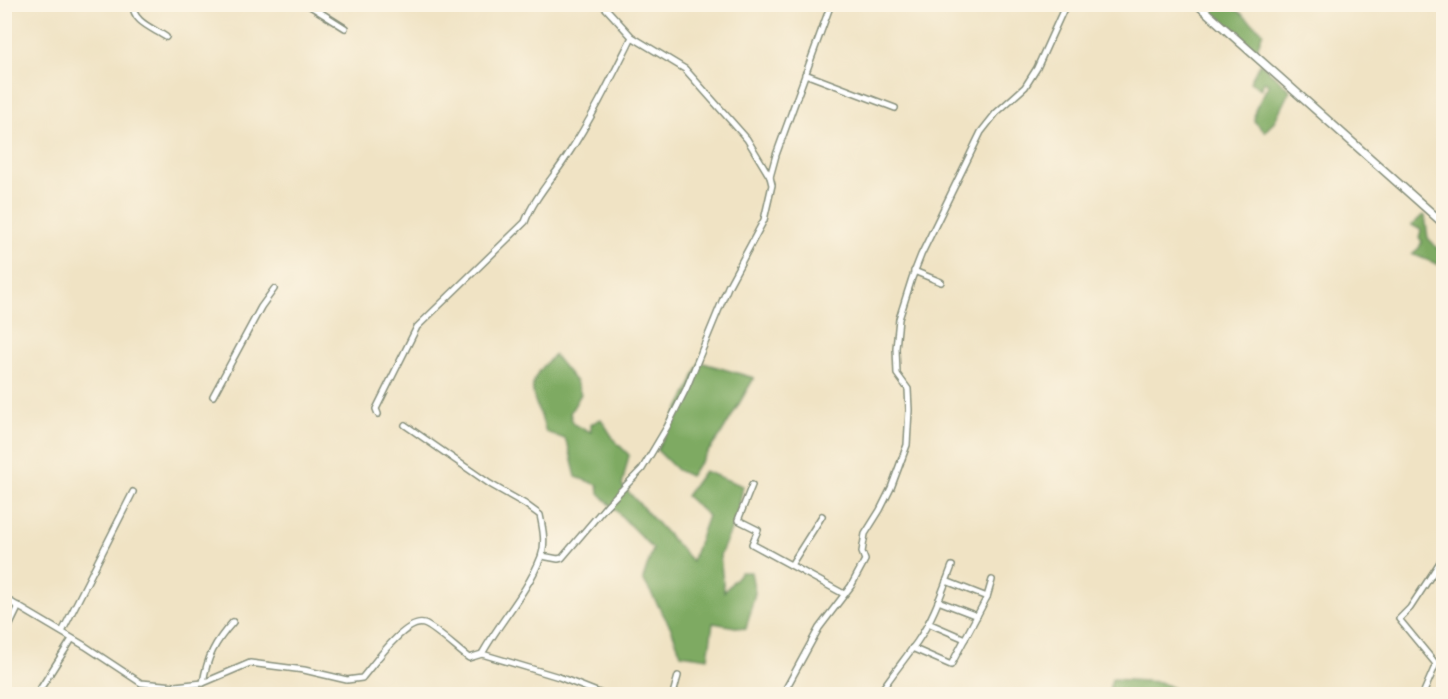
<svg xmlns="http://www.w3.org/2000/svg" width="1448" height="699" viewBox="0 0 1448 699" font-family="Mali,sans-serif">
	<style>
		.forest { fill: #7eaa62; stroke: #4e744b; stroke-width: 1.5 }
		.lines { fill: none; stroke-linecap: round; stroke-linejoin: round }
		.minor-casing { stroke: #88907c; stroke-width: 8 }
		.tertiary-casing { stroke: #88907c; stroke-width: 10 }
		.minor { stroke: #fff; stroke-width: 5 }
		.tertiary { stroke: #fff; stroke-width: 7 }
	</style>
	<rect width="100%" height="100%" fill="#fcf5e5"/>
	<filter id="ink" filterUnits="userSpaceOnUse"><feTurbulence type="fractalNoise" baseFrequency=".0167" numOctaves="2"/><feDisplacementMap in="SourceGraphic" scale="12" xChannelSelector="R" yChannelSelector="G"/><feConvolveMatrix kernelMatrix="1 2 1 2 8 2 1 2 1" color-interpolation-filters="sRGB"/></filter>
	<filter id="wash" filterUnits="userSpaceOnUse"><feTurbulence type="fractalNoise" baseFrequency=".008" numOctaves="4" result="noise"/><feDisplacementMap in="SourceGraphic" scale="24" xChannelSelector="R" yChannelSelector="G"/><feGaussianBlur stdDeviation="1.35" result="paint"/><feColorMatrix in="noise" values="0 0 0 0 0 0 0 0 0 0 0 0 0 0 0 0 0 1.4 0 .05"/><feComposite in="paint" operator="in"/></filter>
	<g filter="url(#wash)">
		<rect width="100%" height="100%" fill="#f0e3c4"/>
		<g class="forest">
			<polygon points="1203,5 1231,5 1263,32 1255,54"/>
			<polygon points="1260,63 1290,90 1275,120 1265,132 1254,121 1255,110 1269,84 1264,82 1261,89 1250,82"/>
			<polygon points="1423,215 1425,216 1428,238 1439,250 1442,266 1412,254 1419,248 1422,241 1419,238 1421,230 1412,225"/>
			<path d="M554,355L576,382L581,394L570,413L573,424L591,432V424L601,419L615,441L629,455L622,485L692,561L708,516L686,496L704,471L743,486L737,517L720,555L724,592L741,572H751L755,593L746,629L713,623L708,658L681,654L671,628L643,579L653,549L599,493L598,485L576,477L569,448L565,439L546,432C535,393 519,388 554,355Z"/>
			<polygon points="700,362 754,378 722,433 690,476 677,470 657,450 687,393"/>
			<polygon points="1112,679 1160,682 1185,694 1108,694"/>
			<polygon points="1196,689 1243,694 1244,694 1196,694"/>
		</g>
	</g>
	<g filter="url(#ink)">
		<g class="lines">
			<g class="minor-casing">
				<g id="minor">
					<path d="M133,4C132,22 153,28 166,37"/>
					<polyline points="307,4 345,28"/>
					<polyline points="602,4 632,37"/>
					<polyline points="805,74 895,108"/>
					<polyline points="914,271 941,282"/>
					<polyline points="213,396 261,307 274,289"/>
					<path d="M378,414L376,409L417,327L525,222C534,198 553,178 567,156C592,118 612,77 632,37L685,69L747,139L770,177"/>
					<path d="M405,425L490,484L525,504L540,515C543,529 546,544 541,557C527,593 500,621 482,654"/>
					<polyline points="752,485 738,520 758,530 752,544 844,594"/>
					<polyline points="542,556 558,559 562,558 607,505 642,469 667,427 686,389 728,287 764,220 772,185 770,177 776,155 831,4"/>
					<polyline points="791,565 822,516"/>
					<polyline points="946,581 987,597"/>
					<path d="M4,598L85,646L141,683L175,686L203,683L250,663L304,670L347,680L362,678C374,664 405,619 424,624C434,627 459,651 469,658L482,654L559,677L602,694"/>
					<polyline points="938,601 977,616"/>
					<polyline points="928,623 965,639"/>
					<polyline points="62,632 133,492"/>
					<polyline points="4,637 19,606"/>
					<polyline points="912,648 951,665 987,597 992,580"/>
					<path d="M203,683C207,657 215,642 233,622"/>
					<polyline points="37,694 72,639"/>
					<polyline points="673,694 678,676"/>
					<polyline points="783,694 819,628 851,586 865,560 862,552 865,534 880,510 891,488 907,445 909,410 908,389 897,374 896,348 899,319 912,278 921,255 981,132 996,113 1025,87 1037,68 1066,4"/>
					<path d="M879,694C891,676 904,660 917,642C933,619 942,592 952,566"/>
					<polyline points="1423,694 1436,664 1399,619 1410,608 1444,556"/>
				</g>
			</g>
			<g class="tertiary-casing">
				<polyline id="tertiary" points="1197,4 1444,224"/>
			</g>
			<use href="#minor" class="minor"/>
			<use href="#tertiary" class="tertiary"/>
		</g>
	</g>
	<rect width="1448" height="699" fill="none" stroke="#fcf5e5" stroke-width="24"/>
</svg>
